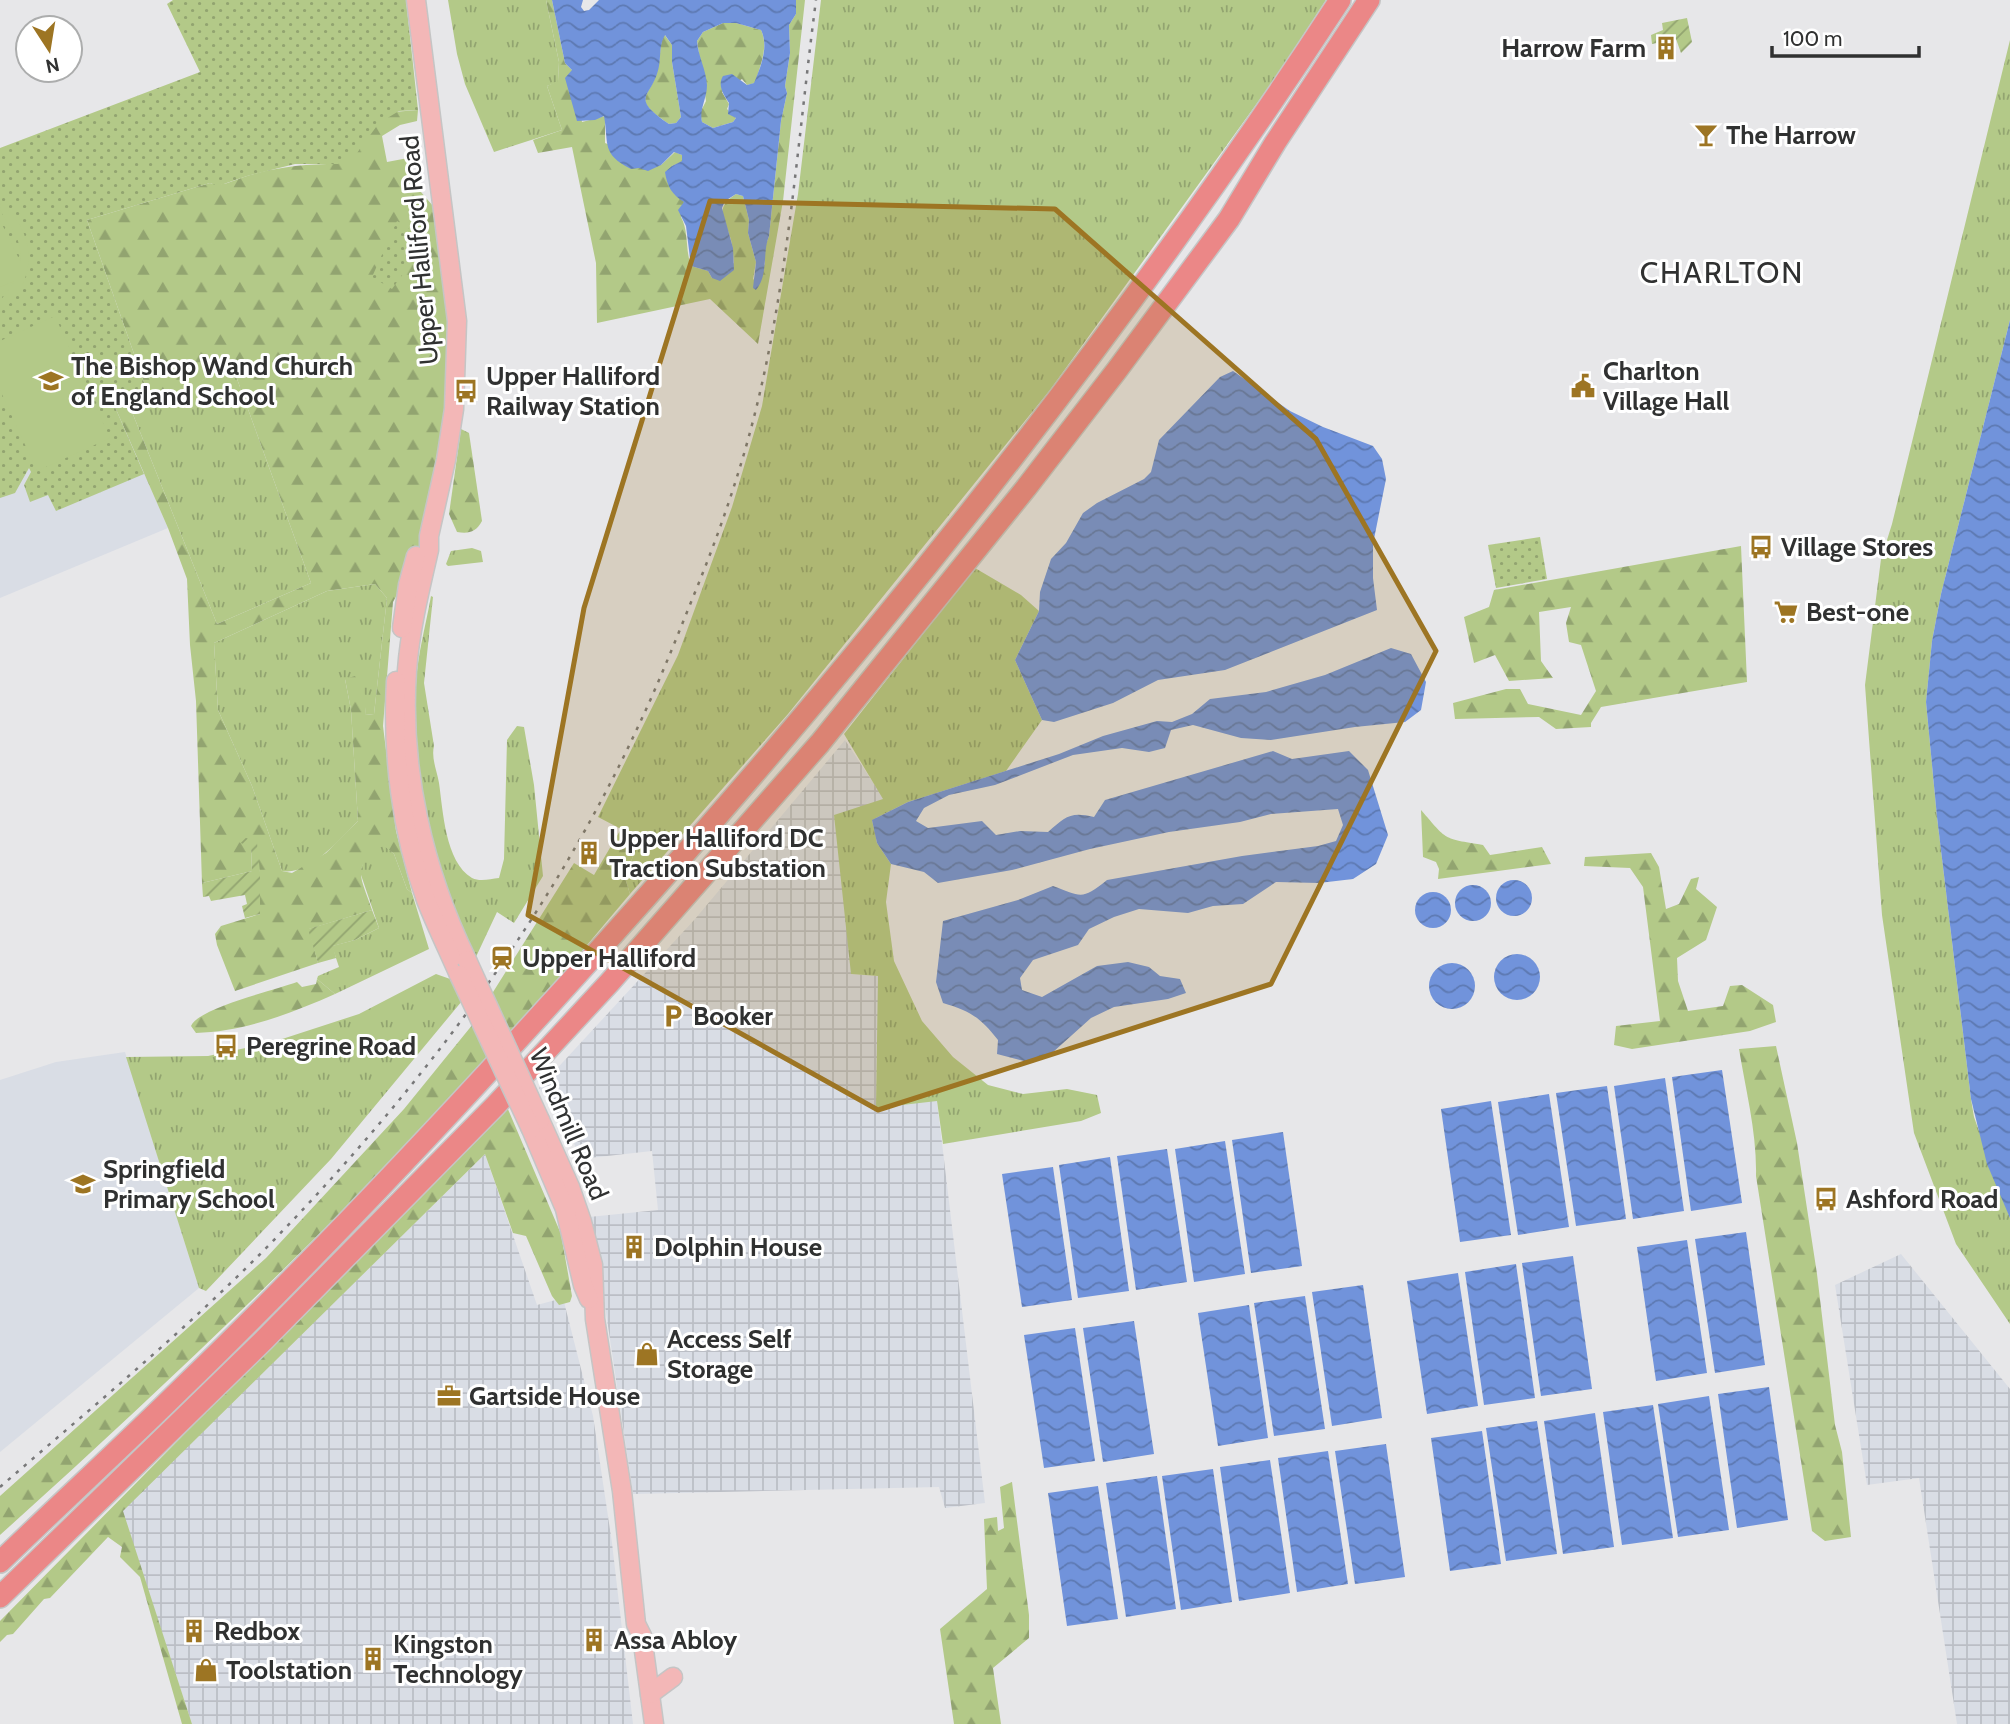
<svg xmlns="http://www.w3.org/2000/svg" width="2010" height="1724" viewBox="0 0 2010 1724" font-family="Cabin,sans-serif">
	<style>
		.built { fill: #d9dde5 }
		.industrial { fill: url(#industrial-grid) }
		.grass { fill: url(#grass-tufts) }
		.forest { fill: url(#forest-firs); fill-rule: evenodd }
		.park { fill: url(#park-dots) }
		.garden { fill: url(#garden-furrows) }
		.pitch { fill: #b3c988 }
		.water { fill: url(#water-waves); fill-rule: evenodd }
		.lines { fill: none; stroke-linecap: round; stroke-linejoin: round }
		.primary-casing { stroke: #c5c5c5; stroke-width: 21 }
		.motorway-casing { stroke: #c5c5c5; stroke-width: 24 }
		.primary { stroke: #f3b7b7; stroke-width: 18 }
		.motorway { stroke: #eb8787; stroke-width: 21 }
		.rail { stroke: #787879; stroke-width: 2.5; stroke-dasharray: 3.5 7; stroke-linecap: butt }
		.primary-bridge-casing { stroke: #c5c5c5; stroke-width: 21; stroke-linecap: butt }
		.primary-bridge { stroke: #f3b7b7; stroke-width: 18 }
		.marked { fill: #9d7523; fill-opacity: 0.2; stroke: #9d7523; stroke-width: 5; stroke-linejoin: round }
		.labels { text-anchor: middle; stroke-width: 6; stroke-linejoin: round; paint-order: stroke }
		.poi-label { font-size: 26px; font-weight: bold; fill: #303131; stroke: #fff; text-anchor: start }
		.street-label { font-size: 26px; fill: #303131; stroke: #fff }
		.quarter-label { font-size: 30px; letter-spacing: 2px; fill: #303131; stroke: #fff }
	</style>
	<defs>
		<pattern id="industrial-grid" width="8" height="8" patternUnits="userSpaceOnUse" patternTransform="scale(1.75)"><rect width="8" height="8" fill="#d9dde5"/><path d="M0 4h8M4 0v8" fill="none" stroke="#bbbec5"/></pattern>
		<pattern id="grass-tufts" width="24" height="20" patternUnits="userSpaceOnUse" patternTransform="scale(1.75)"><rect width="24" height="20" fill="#b3c988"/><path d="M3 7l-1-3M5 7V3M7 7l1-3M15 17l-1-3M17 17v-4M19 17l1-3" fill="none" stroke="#92a470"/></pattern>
		<pattern id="forest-firs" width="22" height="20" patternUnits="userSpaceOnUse" patternTransform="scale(1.75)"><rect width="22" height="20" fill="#b3c988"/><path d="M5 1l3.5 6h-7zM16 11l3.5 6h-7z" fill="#92a470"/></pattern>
		<pattern id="park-dots" width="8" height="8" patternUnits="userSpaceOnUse" patternTransform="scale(1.75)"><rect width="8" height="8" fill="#b3c988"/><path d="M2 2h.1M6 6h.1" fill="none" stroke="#92a470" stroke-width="1.8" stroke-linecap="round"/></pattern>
		<pattern id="garden-furrows" width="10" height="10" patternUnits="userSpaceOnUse" patternTransform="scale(1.75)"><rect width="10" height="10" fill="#b3c988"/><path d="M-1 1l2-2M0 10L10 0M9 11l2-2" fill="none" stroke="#92a470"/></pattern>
		<pattern id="water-waves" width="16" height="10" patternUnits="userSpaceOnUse" patternTransform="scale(1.75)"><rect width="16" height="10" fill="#7193db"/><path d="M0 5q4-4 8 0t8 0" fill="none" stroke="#5d79b2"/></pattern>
	</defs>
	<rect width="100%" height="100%" fill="#e7e7e9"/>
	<g class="built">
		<polygon points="0,160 115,407 168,528 0,598"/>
		<polygon points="125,1052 199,1288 0,1452 0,1080 56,1062"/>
	</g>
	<g class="industrial">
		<polygon points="845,740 884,799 851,974 878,976 937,1101 985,1503 945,1508 939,1487 633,1494 594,1232 589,1217 658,1210 652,1151 589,1158 580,1162 571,1133 539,1088 695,919"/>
		<polygon points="485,1154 537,1305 563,1298 593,1416 612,1543 633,1724 192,1724 122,1511"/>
		<polygon points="1901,1254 2010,1389 2010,1724 1957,1724 1919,1478 1867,1485 1835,1285"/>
	</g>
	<g class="grass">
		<polygon points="448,0 546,0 559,62 558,82 547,86 562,130 494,152 465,84 457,54"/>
		<polygon points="821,0 1326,0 1276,77 1050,390 788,714 630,894 625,878 633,856 621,829 598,817 678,655 732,507 762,406 798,194"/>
		<polygon points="2010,40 2010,320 1941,594 1932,641 1926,702 1937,817 1971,1099 1974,1117 2010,1218 2010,1324 1956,1244 1914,1133 1882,915 1865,685 1881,559 1892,524"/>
		<path d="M221,368L236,376L311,583L217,624L130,407C165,403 192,388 221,368Z"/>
		<polygon points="472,548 481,551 483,562 448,566 446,564 451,551"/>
		<polygon points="975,568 1021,595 1039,611 1015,660 1042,720 1006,771 908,802 872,820 877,843 891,864 886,902 894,961 922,1021 953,1057 988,1085 1023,1094 1067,1089 1097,1095 1101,1113 1081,1121 943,1144 937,1101 876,1108 878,976 851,974 834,815 883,799 844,734"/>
		<path d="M375,584L387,598L374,714L365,715C367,693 363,691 345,679L351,710L358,821C340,839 309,876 282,871L252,786L218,710L214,643L327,591Z"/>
		<path d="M431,596L433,597L424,683L434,746C431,758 437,771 439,783C443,810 445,862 472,878C480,882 490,879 499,878L504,859L507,740L517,726L524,727L534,785L543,876L514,923L497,912L475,959C466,938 455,917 447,896C424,830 414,755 416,685C417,656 426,625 431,596Z"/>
		<polygon points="383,844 394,854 407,889 412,893 429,949 335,994 317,979 318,976 339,967 332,946 355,940 379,928 360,872 365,857"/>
		<polygon points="436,974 453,980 462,1001 331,1159 206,1291 199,1288 126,1057 208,1056 273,1042 359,1014"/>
	</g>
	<g class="forest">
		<path d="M546,0H552L565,63L572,70L582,122L605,116V143L661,165L675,152L682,155L683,161L672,166L684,202L681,217C689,232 685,249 691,266L708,271L712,278L734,263C733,255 733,248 731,240C725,218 713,209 736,194L743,196L749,220L748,233L756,262L753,280L765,264V247L769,236L781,121L787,93L785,86L790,53L789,25L796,14V0H805L783,201L758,344L710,299L597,323L596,263L572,147L538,153L533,140L562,130L547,86L558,81L559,62Z"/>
		<path d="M723,23H736L761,30C769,47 760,66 755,83L747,85L742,79L722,92L729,104L727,109L736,118L733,122L713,128L702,122L700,113L706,101L697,41L703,32Z"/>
		<path d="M664,34L672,45V62L681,117L676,123L669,124C629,96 650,101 658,68C661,56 659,46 664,34Z"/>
		<path d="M418,110L417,121L400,125L382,136L387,162L408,158L415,185L445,220L457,321L429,536L393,602L383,726L396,831L412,893L407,889L394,854L383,845C350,868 361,876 372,910L309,929L318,963L235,991L217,945L215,934L221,926L260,914V872L251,847L252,871L202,883L196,701L190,645L187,579L168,528L115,407H130L217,624L311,583L236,376L221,368L187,391L152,405L87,220L210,183C221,187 230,182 241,178C274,167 304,164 338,164L330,117ZM375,584L387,598L374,714L365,715L367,699L355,676L345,679L351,710L358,821L326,853L292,873L282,871L252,786L218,710L214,643L327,591Z"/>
		<path d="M461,429L469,433L482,521C476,532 469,534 457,532L449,514Z"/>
		<polygon points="1741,546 1747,682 1601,707 1591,723 1591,727 1556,729 1539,717 1455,719 1453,703 1506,689 1520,689 1528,704 1581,715 1596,691 1581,645 1569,642 1566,623 1571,607 1539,612 1541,661 1553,678 1509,681 1495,655 1474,663 1464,617 1489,607 1494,590"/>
		<path d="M1421,810C1448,841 1442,838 1483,845L1490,855L1542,847L1551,864L1438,879L1439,869L1436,862L1423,857Z"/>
		<path d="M621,829L633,856L625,878L630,894C583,949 538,1006 489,1059C334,1225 169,1383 0,1535V1496L266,1258L404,1109L473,1024L574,863L594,875Z"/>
		<polygon points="1651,853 1659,867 1666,909 1679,904 1691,879 1699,877 1696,889 1717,907 1706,940 1677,958 1678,981 1688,1011 1723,1006 1730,986 1742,985 1773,1005 1776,1022 1750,1031 1632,1049 1614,1045 1616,1026 1660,1021 1643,887 1630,868 1584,866 1585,857"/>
		<path d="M317,979L335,994C292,1013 244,1032 196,1033L191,1026C198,1008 276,990 297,982L302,987L316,984Z"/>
		<path d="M1776,1046L1797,1143L1817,1274L1835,1425L1842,1452L1851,1537L1825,1541L1812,1531L1756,1176C1757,1133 1746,1092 1739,1049Z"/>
		<polygon points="507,1107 561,1234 572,1296 570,1302 559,1305 552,1296 526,1236 513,1233 485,1154 123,1511 192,1724 182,1724 140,1577 120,1557 122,1547 108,1537 50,1598 44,1599 13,1634 7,1635 0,1642 0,1621"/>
		<polygon points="1012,1482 1029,1615 1029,1638 993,1668 1001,1724 954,1724 940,1629 987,1589 984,1519 997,1517 998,1531 1004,1528 1000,1487"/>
	</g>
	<g class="park">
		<polygon points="173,0 406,0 418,110 399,111 379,123 357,153 338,164 295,164 247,176 218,186 210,183 87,220 152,405 115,407 144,474 56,511 48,495 30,502 24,485 31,472 29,468 15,493 0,498 0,148 200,72 167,4"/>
		<polygon points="397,221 427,241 392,289 372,277"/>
		<polygon points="1540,537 1547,579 1496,588 1488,545"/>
	</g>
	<g class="garden">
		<polygon points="1687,18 1692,42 1681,53 1676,39 1652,44 1651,35 1663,30 1662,23"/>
		<polygon points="242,836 257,843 260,872 260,914 245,918 242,906 247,904 245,895 211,901 209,896 203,897 202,883 252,871 251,848 239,842"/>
		<polygon points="372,910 379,928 355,940 333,946 336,958 318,963 308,929"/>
	</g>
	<g class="pitch">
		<path d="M0,203C38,231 38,284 0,312V301L15,281L0,287V220L21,263C21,253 20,243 15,234C9,220 0,218 0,203Z"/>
		<polygon points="55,316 110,438 37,471 0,390 0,341"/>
	</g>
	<g class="water">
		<path d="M552,0H583L581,7L584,11L589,10L599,0H796V14L789,25L790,53L785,86L787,93L781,121L769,236C762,253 769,274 756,290L753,288L756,262L748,233L749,220L743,196L736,194L725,201L722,208L733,248L734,270L720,281L712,278L708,271L691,266L686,226L678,210L684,202C672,195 667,186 665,172L672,166L682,161V155L674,152L661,165L648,171L639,168L631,169C601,154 609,144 604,116L595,120L577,121L565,78L572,70L565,63ZM723,23H736L761,30C769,47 761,66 754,83L747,85L732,74L723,76C717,86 724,95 729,103L728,114L736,118L733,122L713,128L702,122C699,109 707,99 707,85C706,69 698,56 697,41L703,32ZM665,35L672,45V62L681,117L676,123L669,124C627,95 653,99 659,66C661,55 659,45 665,35Z"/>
		<polygon points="2010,320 2010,1218 1987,1164 1971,1099 1937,817 1926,702 1932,641 1941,594"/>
		<polygon points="1233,371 1290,411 1323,427 1373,446 1382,459 1386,479 1373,544 1373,578 1377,610 1225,670 1158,680 1113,703 1054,722 1042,720 1015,660 1039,611 1040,592 1051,559 1066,543 1083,513 1097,503 1144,479 1151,472 1159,440 1220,377"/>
		<path d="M1391,648L1411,654L1426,682L1421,710L1405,722L1355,727L1271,740L1241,738L1193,725L1171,730L1165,748L1149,752L1122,748L1073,755L995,785L949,795L924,808L916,821L928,828L982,821L996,835L1020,831L1048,832C1065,817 1070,811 1094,817L1105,800L1273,751L1292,759L1349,751L1368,770L1388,835L1376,864L1353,879L1319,883L1276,882L1243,904L1213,906L1188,913L1139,909L1114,917L1089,929L1078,945L1033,960L1020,978L1022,990L1042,997L1097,966L1128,962L1149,967L1160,976L1180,979L1186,993L1168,999L1114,1007L1091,1018L1052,1053L1032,1063L997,1054L998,1040C980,1017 970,1011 943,1003L936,982L943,921L1018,900L1053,886C1082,897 1082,900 1107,880L1242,856L1318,846L1336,841L1343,825L1338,809L1271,814L1240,822L1169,832L1090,849L1012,870L938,883L924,872L891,864L877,843L872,820L908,802L1059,754L1103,736L1157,721L1172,722L1192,714L1210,699L1266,692L1325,675Z"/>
		<circle cx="1514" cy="898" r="18"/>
		<circle cx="1473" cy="903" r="18"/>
		<circle cx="1433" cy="910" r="18"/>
		<circle cx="1517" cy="977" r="23"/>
		<circle cx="1452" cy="986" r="23"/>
		<polygon points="1722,1070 1742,1203 1691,1211 1672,1077"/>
		<polygon points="1665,1078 1684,1211 1633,1219 1614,1086"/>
		<polygon points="1607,1086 1626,1219 1576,1226 1556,1093"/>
		<polygon points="1549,1094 1569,1227 1518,1235 1498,1102"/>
		<polygon points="1491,1101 1511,1235 1460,1242 1441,1109"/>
		<polygon points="1283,1132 1302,1266 1251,1273 1232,1140"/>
		<polygon points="1225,1141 1245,1274 1194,1282 1175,1149"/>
		<polygon points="1167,1149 1187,1282 1136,1290 1117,1156"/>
		<polygon points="1110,1157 1129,1291 1078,1298 1059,1165"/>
		<polygon points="1053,1167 1072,1300 1022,1307 1002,1174"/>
		<polygon points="1746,1232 1765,1365 1715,1373 1695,1239"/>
		<polygon points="1687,1240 1707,1373 1656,1381 1637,1247"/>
		<polygon points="1573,1256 1592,1389 1541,1396 1522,1263"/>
		<polygon points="1516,1264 1535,1398 1484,1405 1465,1272"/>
		<polygon points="1458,1273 1478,1406 1427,1414 1407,1281"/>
		<polygon points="1363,1285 1382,1418 1332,1426 1312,1292"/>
		<polygon points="1305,1296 1325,1429 1274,1436 1254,1303"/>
		<polygon points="1249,1305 1268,1438 1218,1446 1198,1313"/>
		<polygon points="1134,1321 1154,1454 1103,1462 1083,1328"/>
		<polygon points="1075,1328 1095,1461 1044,1468 1024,1335"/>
		<polygon points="1769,1387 1788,1520 1737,1528 1718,1394"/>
		<polygon points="1709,1396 1729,1530 1678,1537 1658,1404"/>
		<polygon points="1653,1405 1673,1538 1622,1545 1603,1412"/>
		<polygon points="1595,1413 1614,1547 1563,1554 1544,1421"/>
		<polygon points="1537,1421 1557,1554 1506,1561 1486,1428"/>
		<polygon points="1482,1431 1501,1564 1450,1571 1431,1438"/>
		<polygon points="1386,1444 1405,1577 1355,1584 1335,1451"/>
		<polygon points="1328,1451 1348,1584 1297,1592 1278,1458"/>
		<polygon points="1270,1460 1290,1593 1239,1601 1220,1467"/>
		<polygon points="1213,1469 1232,1602 1181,1610 1162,1476"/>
		<polygon points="1157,1476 1176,1609 1126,1617 1106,1483"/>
		<polygon points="1098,1486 1118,1619 1067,1626 1048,1493"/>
	</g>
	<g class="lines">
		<g class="primary-casing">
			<g id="primary">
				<path d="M416,0L457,321L454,409L446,460L429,536V550C420,589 410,630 407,670C400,770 424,871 467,960"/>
				<polyline points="402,628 408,585 416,556"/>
				<path d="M396,681C392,753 401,831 426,900C436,925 448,950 459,975"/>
				<polyline points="540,1120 570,1187 582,1222 593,1265 595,1319 622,1491 636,1624 642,1636 654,1724"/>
				<polyline points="531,1129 565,1209 583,1285 589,1299"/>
				<polyline points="650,1694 673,1677"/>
			</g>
		</g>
		<g class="motorway-casing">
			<g id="motorway">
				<path d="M0,1562C60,1504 121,1448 180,1390C329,1246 470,1094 609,939C874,644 1123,333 1340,0"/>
				<polyline points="0,1597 263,1341 496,1105 610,982 820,743 1026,488 1117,370 1229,219 1275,143 1369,0"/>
			</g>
		</g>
		<use href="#primary" class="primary"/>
		<use href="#motorway" class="motorway"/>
		<path class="rail" d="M0,1487C91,1408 185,1331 269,1245C416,1094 546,923 636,731C659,683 678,634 698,585C721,528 741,470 756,409C789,275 798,137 816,0"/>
		<g class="primary-bridge-casing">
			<g id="primary-bridge">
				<polyline points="467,960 540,1120"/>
				<polyline points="459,975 531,1129"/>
			</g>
		</g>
		<use href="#primary-bridge" class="primary-bridge"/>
	</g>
	<path class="marked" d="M710,201L1055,209L1316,439L1436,651L1271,984L878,1110L528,915L584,608Z"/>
	<defs>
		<g id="building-bare" transform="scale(1.89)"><path d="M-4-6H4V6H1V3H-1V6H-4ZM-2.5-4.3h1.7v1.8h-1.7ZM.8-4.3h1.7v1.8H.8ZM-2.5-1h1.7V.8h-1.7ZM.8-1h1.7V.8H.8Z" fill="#9d7523" stroke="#fff" stroke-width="2.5" paint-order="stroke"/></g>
		<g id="bar-bare" transform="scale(1.89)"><path d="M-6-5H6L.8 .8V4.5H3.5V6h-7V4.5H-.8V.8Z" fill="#9d7523" stroke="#fff" stroke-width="2.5" paint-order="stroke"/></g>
		<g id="school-bare" transform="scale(1.89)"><path d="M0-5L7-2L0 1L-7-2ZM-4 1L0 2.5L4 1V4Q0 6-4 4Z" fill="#9d7523" stroke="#fff" stroke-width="2.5" paint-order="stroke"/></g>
		<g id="civic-bare" transform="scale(1.89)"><path d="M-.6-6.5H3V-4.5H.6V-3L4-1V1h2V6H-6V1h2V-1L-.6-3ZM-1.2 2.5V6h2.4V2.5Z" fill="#9d7523" stroke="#fff" stroke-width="2.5" paint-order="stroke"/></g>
		<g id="bus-bare" transform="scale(1.89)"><path d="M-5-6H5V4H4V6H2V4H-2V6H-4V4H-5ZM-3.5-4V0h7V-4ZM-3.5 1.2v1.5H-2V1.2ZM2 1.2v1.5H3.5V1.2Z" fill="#9d7523" stroke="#fff" stroke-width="2.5" paint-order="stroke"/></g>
		<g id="supermarket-bare" transform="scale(1.89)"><path d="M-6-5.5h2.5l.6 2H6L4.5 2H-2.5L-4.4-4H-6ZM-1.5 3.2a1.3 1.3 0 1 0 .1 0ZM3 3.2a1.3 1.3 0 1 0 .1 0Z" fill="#9d7523" stroke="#fff" stroke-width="2.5" paint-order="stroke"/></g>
		<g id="station-bare" transform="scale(1.89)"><path d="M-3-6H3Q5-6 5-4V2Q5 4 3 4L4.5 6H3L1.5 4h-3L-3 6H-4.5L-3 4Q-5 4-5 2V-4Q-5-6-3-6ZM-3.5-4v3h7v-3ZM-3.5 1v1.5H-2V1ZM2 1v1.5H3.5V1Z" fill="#9d7523" stroke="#fff" stroke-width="2.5" paint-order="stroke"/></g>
		<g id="parking-bare" transform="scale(1.89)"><path d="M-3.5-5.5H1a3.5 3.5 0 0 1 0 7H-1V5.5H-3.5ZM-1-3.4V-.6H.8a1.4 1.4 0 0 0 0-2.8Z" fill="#9d7523" stroke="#fff" stroke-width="2.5" paint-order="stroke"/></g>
		<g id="shop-bare" transform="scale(1.89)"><path d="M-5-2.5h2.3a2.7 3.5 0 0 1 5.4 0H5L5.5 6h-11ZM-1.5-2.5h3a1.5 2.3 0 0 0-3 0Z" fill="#9d7523" stroke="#fff" stroke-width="2.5" paint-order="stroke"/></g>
		<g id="office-bare" transform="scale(1.89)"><path d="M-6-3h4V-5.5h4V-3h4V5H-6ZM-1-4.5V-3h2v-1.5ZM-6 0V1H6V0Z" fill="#9d7523" stroke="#fff" stroke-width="2.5" paint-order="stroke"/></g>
	</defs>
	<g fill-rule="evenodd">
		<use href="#building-bare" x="1666" y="48"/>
		<use href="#bar-bare" x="1706" y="135"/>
		<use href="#school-bare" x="51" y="381"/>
		<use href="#civic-bare" x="1583" y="386"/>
		<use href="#bus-bare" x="466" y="391"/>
		<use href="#bus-bare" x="1761" y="547"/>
		<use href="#supermarket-bare" x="1786" y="612"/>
		<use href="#building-bare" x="589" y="853"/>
		<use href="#station-bare" x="502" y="958"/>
		<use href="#parking-bare" x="673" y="1016"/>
		<use href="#bus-bare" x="226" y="1046"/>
		<use href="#school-bare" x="83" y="1184"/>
		<use href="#bus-bare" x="1826" y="1199"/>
		<use href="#building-bare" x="634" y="1247"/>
		<use href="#shop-bare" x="647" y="1354"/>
		<use href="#office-bare" x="449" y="1396"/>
		<use href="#building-bare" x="194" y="1631"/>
		<use href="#building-bare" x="594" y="1640"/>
		<use href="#building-bare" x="373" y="1659"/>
		<use href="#shop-bare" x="206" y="1670"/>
	</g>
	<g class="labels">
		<g class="poi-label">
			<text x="1646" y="57" text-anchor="end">Harrow Farm</text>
			<text x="1726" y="144">The Harrow</text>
			<text x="71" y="375">The Bishop Wand Church<tspan x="71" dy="30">of England School</tspan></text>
			<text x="1603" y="380">Charlton<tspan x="1603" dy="30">Village Hall</tspan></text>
			<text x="486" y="385">Upper Halliford<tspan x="486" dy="30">Railway Station</tspan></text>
			<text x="1781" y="556">Village Stores</text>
			<text x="1806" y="621">Best-one</text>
			<text x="609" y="847">Upper Halliford DC<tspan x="609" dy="30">Traction Substation</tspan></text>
			<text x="522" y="967">Upper Halliford</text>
			<text x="693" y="1025">Booker</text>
			<text x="246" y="1055">Peregrine Road</text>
			<text x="103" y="1178">Springfield<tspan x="103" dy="30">Primary School</tspan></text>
			<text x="1846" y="1208">Ashford Road</text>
			<text x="654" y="1256">Dolphin House</text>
			<text x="667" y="1348">Access Self<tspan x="667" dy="30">Storage</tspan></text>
			<text x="469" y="1405">Gartside House</text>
			<text x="214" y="1640">Redbox</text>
			<text x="614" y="1649">Assa Abloy</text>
			<text x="393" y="1653">Kingston<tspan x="393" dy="30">Technology</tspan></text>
			<text x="226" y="1679">Toolstation</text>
		</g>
		<g class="street-label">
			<text transform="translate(419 250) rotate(-95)" y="9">Upper Halliford Road</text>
			<text transform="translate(569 1124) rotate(67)" y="9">Windmill Road</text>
		</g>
		<g class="quarter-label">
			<text x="1722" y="283">CHARLTON</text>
		</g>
	</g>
	<g transform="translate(49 49) rotate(168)"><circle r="33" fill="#ffffff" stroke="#acadad" stroke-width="2"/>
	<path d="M0-5L12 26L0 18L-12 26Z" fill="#9d7523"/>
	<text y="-10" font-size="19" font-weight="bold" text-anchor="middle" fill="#303131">N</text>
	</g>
	<path d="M1772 46v10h147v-10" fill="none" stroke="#303131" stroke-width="3.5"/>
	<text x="1783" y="46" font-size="21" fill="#303131" stroke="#ffffff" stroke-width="5" paint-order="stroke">100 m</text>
</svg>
